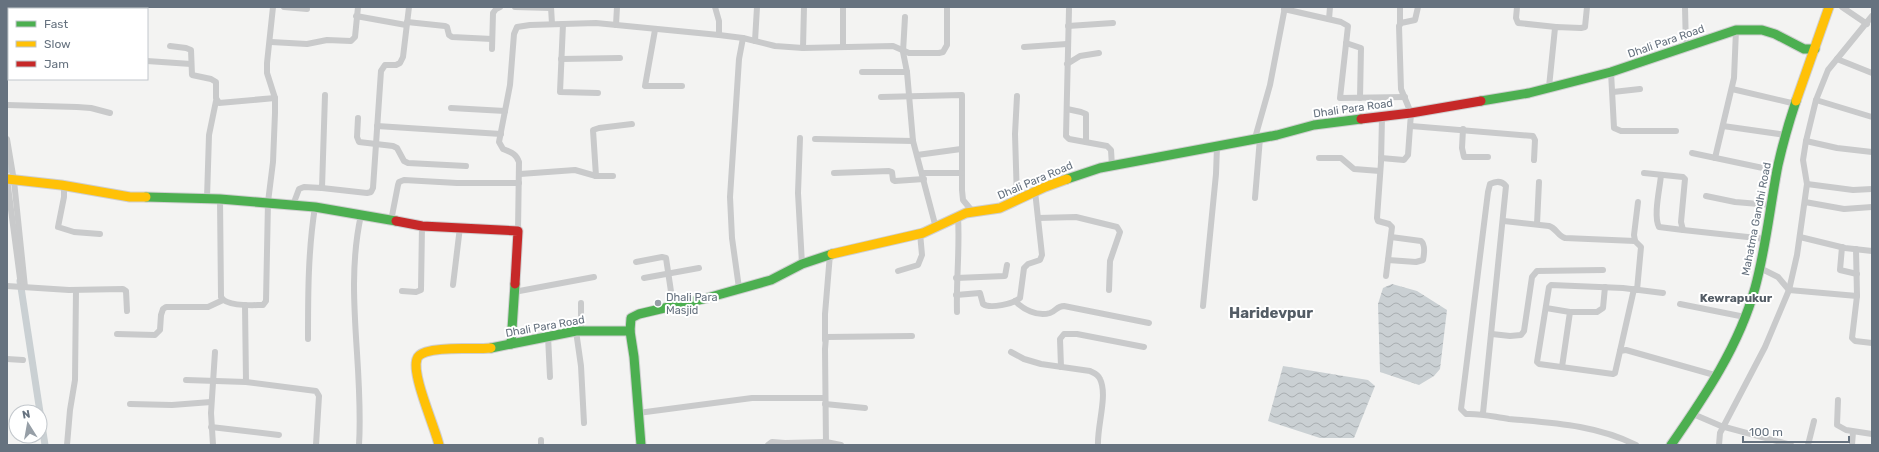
<svg xmlns="http://www.w3.org/2000/svg" width="1879" height="452" viewBox="0 0 1879 452" font-family="Rubik,sans-serif">
	<style>
		.water { fill: url(#water-waves) }
		.lines { fill: none; stroke-linecap: round; stroke-linejoin: round }
		.canal { stroke: #cad0d3; stroke-width: 7 }
		.fast-casing { stroke: #cfcfd0; stroke-width: 11 }
		.slow-casing { stroke: #cfcfd0; stroke-width: 11 }
		.jam-casing { stroke: #cfcfd0; stroke-width: 11 }
		.street { stroke: #c9cacb; stroke-width: 6 }
		.fast { stroke: #4caf50; stroke-width: 9 }
		.slow { stroke: #ffc107; stroke-width: 9 }
		.jam { stroke: #c62828; stroke-width: 9 }
		.poi-dot { fill: #979fa7; stroke: #fff; stroke-width: 1.5 }
		.labels { text-anchor: middle; stroke-width: 4; stroke-linejoin: round; paint-order: stroke }
		.street-label { font-size: 11px; fill: #66727f; stroke: #fff }
		.poi-label { font-size: 11px; fill: #66727f; stroke: #fff; text-anchor: start }
		.neighbourhood-label { font-size: 12px; font-weight: bold; fill: #535c65; stroke: #fff }
		.district-label { font-size: 15px; font-weight: bold; fill: #535c65; stroke: #fff }
	</style>
	<defs>
		<pattern id="water-waves" width="16" height="10" patternUnits="userSpaceOnUse"><rect width="16" height="10" fill="#cad0d3"/><path d="M0 5q4-4 8 0t8 0" fill="none" stroke="#a8adb0"/></pattern>
	</defs>
	<rect width="100%" height="100%" fill="#f3f3f2"/>
	<g class="water">
		<polygon points="1392,284 1417,291 1447,310 1440,369 1434,376 1419,385 1380,372 1378,304 1383,288"/>
		<polygon points="1283,366 1368,380 1375,386 1354,438 1320,438 1268,421"/>
	</g>
	<g class="lines">
		<g class="canal">
			<polyline points="7,159 7,170"/>
			<polyline points="20,281 45,445"/>
		</g>
		<g class="fast-casing">
			<g id="fast">
				<polyline points="1481,101 1529,93 1611,72 1736,30 1762,30 1775,34 1804,49 1815,49"/>
				<polyline points="1067,179 1100,168 1277,135 1314,125 1361,119"/>
				<polyline points="146,197 220,199 315,207 396,221"/>
				<polyline points="630,331 634,357 641,445"/>
				<polyline points="511,344 515,284"/>
				<polyline points="491,348 576,331 630,331 631,318 639,314 707,298 771,280 802,264 832,254"/>
				<path d="M1671,445C1705,396 1739,346 1755,288C1766,248 1770,206 1778,165C1783,143 1789,122 1796,101"/>
			</g>
		</g>
		<g class="slow-casing">
			<g id="slow">
				<polyline points="1796,101 1829,7"/>
				<polyline points="7,179 61,185 130,197 146,197"/>
				<polyline points="832,254 923,233 966,213 1000,208 1045,187 1067,179"/>
				<path d="M439,445C435,427 411,374 417,359C418,355 423,353 426,352C447,346 470,350 491,348"/>
			</g>
		</g>
		<g class="jam-casing">
			<g id="jam">
				<polyline points="1361,119 1411,113 1481,101"/>
				<polyline points="396,221 422,226 518,231 515,284"/>
			</g>
		</g>
		<g class="street">
			<polyline points="284,7 307,9"/>
			<polyline points="515,7 551,8"/>
			<polyline points="551,7 552,24"/>
			<polyline points="715,7 719,21 719,35"/>
			<polyline points="1517,7 1516,18 1518,23 1556,27"/>
			<polyline points="1685,7 1686,48"/>
			<polyline points="1842,7 1867,24"/>
			<polyline points="1069,9 1066,136 1069,139 1107,146 1111,150 1112,166"/>
			<polyline points="1284,9 1341,22 1348,26 1340,98 1405,97"/>
			<polyline points="356,16 406,25"/>
			<polyline points="1872,16 1837,59 1872,73"/>
			<polyline points="905,17 903,52 907,72 913,141 936,228"/>
			<polyline points="1329,19 1330,7"/>
			<polyline points="407,22 445,26 447,27 449,35 452,37 492,39"/>
			<polyline points="563,24 560,92 598,93"/>
			<polyline points="1400,24 1400,7"/>
			<polyline points="616,25 617,7"/>
			<polyline points="1068,26 1113,23"/>
			<polyline points="655,30 645,86 682,86"/>
			<polyline points="755,41 757,7"/>
			<polyline points="271,42 307,44 327,40 351,41 355,37 358,7"/>
			<polyline points="1346,43 1361,48 1360,98"/>
			<polyline points="170,46 186,48 191,50 192,75 211,79 216,82 216,98 219,103 275,98"/>
			<polyline points="843,47 843,7"/>
			<polyline points="1024,47 1067,44"/>
			<polyline points="803,48 804,7"/>
			<polyline points="492,49 493,13 496,9 500,7"/>
			<polyline points="561,59 620,58"/>
			<polyline points="147,61 191,64"/>
			<polyline points="1067,64 1080,56 1099,53"/>
			<polyline points="862,72 907,72"/>
			<polyline points="1611,72 1614,128 1621,131 1676,131"/>
			<polyline points="1549,87 1555,28 1556,27 1581,28 1585,27 1587,7"/>
			<polyline points="1732,89 1796,104"/>
			<polyline points="1613,92 1640,89"/>
			<polyline points="1017,96 1015,134 1017,200"/>
			<polyline points="881,97 962,95 962,190 963,200 973,212"/>
			<polyline points="1816,100 1872,117"/>
			<polyline points="7,105 77,107 91,108 110,113"/>
			<polyline points="451,108 505,111"/>
			<polyline points="1067,109 1081,112 1086,114 1086,142"/>
			<polyline points="1382,117 1381,162 1377,218 1378,221 1389,224 1392,227 1386,276"/>
			<polyline points="358,118 357,137 359,142 393,146 397,148 404,161 408,163 466,166"/>
			<polyline points="377,126 501,134"/>
			<polyline points="1411,126 1533,136 1535,140 1534,160"/>
			<polyline points="1723,126 1786,135"/>
			<polyline points="1463,129 1462,148 1464,157 1488,157"/>
			<polyline points="800,138 798,193 802,264"/>
			<polyline points="1255,138 1270,85 1285,7"/>
			<polyline points="7,139 14,181 25,287"/>
			<polyline points="815,139 913,141"/>
			<polyline points="1806,141 1837,148 1872,152"/>
			<polyline points="1692,153 1777,171"/>
			<polyline points="917,155 961,149"/>
			<polyline points="1319,158 1341,158 1354,169 1380,171"/>
			<polyline points="1381,158 1404,160 1408,155 1411,113 1401,89 1399,26 1401,23 1415,20 1418,7"/>
			<polyline points="1715,158 1734,78 1736,30"/>
			<polyline points="834,173 889,171 892,172 893,180 895,181 924,179"/>
			<polyline points="923,173 962,173"/>
			<polyline points="1644,173 1683,177 1685,179 1681,222 1683,230 1766,239"/>
			<polyline points="520,174 575,170 596,176 613,176"/>
			<path d="M1661,175C1660,188 1653,216 1659,227L1683,230"/>
			<polyline points="596,176 593,130 599,128 632,124"/>
			<polyline points="7,179 21,286"/>
			<polyline points="1807,184 1853,190 1872,189"/>
			<polyline points="64,186 64,197 58,227 74,232 100,234"/>
			<polyline points="322,188 367,193 371,192 373,188 381,71 385,65 396,65 400,63 403,57 409,7"/>
			<polyline points="1706,196 1735,202 1771,205"/>
			<polyline points="207,198 209,135 216,101"/>
			<polyline points="1255,198 1260,138"/>
			<path d="M220,199L221,297C227,307 252,305 263,305L266,301L268,202L273,162L275,113V98L267,73V63L273,7"/>
			<polyline points="1805,202 1844,209 1872,207"/>
			<polyline points="293,205 299,189 304,187 322,188 325,95"/>
			<polyline points="1038,218 1076,217 1117,227 1120,232 1110,261 1109,290"/>
			<polyline points="391,221 398,185 399,182 404,180 457,183 519,183"/>
			<path d="M1504,221L1549,226C1556,228 1558,236 1565,238L1635,241"/>
			<polyline points="1537,224 1539,182"/>
			<path d="M518,231L519,162C516,153 510,152 503,149L499,142L510,85L514,34L517,27L530,25L596,23L719,35L743,38L775,46L803,48L893,46L909,53H939L943,52L947,45V7"/>
			<polyline points="1800,237 1845,248 1872,251"/>
			<polyline points="1842,247 1840,270 1857,274"/>
			<polyline points="1856,249 1857,296"/>
			<path d="M1388,260L1416,262L1423,260C1424,255 1426,245 1421,241L1391,237"/>
			<polyline points="636,262 662,257 666,258 673,305"/>
			<polyline points="1760,268 1778,277 1789,290 1857,296 1852,338 1855,341 1872,343"/>
			<polyline points="898,271 918,265 922,255 920,233"/>
			<polyline points="644,278 699,268"/>
			<polyline points="956,278 1005,276 1007,265"/>
			<polyline points="453,285 460,227"/>
			<polyline points="7,286 69,290 123,289 126,291 127,311"/>
			<polyline points="739,288 732,238 730,197 739,59 743,38"/>
			<polyline points="1637,290 1641,247 1635,241 1634,235 1638,202"/>
			<polyline points="402,291 416,292 421,290 422,226"/>
			<polyline points="514,292 594,277"/>
			<polyline points="1663,293 1623,288 1551,285 1549,287 1537,362 1539,364 1613,374 1615,373 1620,351 1626,350 1718,376"/>
			<path d="M956,295L980,293L983,304C990,309 1013,304 1020,298L1024,268L1028,264L1040,260L1042,255L1035,191"/>
			<path d="M1015,301C1023,309 1037,317 1050,313C1056,311 1057,306 1064,306L1149,323"/>
			<polyline points="581,303 581,331"/>
			<polyline points="1680,304 1745,317"/>
			<polyline points="245,305 246,382"/>
			<polyline points="1203,306 1216,174 1217,146"/>
			<polyline points="1546,308 1570,312 1597,312 1603,308 1605,287"/>
			<path d="M957,312C956,280 960,248 958,217"/>
			<polyline points="576,331 581,366 584,423"/>
			<polyline points="117,334 155,335 160,330 161,315 163,309 166,307 208,307 223,300"/>
			<polyline points="1492,334 1510,336 1521,335 1524,331 1532,277 1537,271 1603,270"/>
			<polyline points="548,336 550,377"/>
			<path d="M308,339C308,295 308,251 315,207"/>
			<polyline points="825,340 825,314 830,254"/>
			<polyline points="1620,351 1634,289"/>
			<path d="M1011,352L1024,359L1041,364L1090,371C1094,373 1098,374 1100,379C1108,395 1097,426 1098,445"/>
			<polyline points="7,359 23,360"/>
			<polyline points="1061,367 1060,339 1064,334 1077,334 1144,347"/>
			<polyline points="1562,367 1570,312"/>
			<polyline points="186,380 246,382 316,391 319,396 316,445"/>
			<polyline points="1838,400 1837,425 1846,430 1872,434"/>
			<polyline points="130,404 172,405 211,402"/>
			<polyline points="825,404 865,408"/>
			<polyline points="638,413 752,398 825,398"/>
			<path d="M1483,413L1506,186C1502,181 1496,181 1490,184L1488,192L1461,409L1466,414C1481,413 1494,417 1509,419C1553,423 1596,425 1636,445"/>
			<polyline points="1693,414 1721,426 1791,445"/>
			<polyline points="211,427 279,435"/>
			<polyline points="785,443 826,442 841,445"/>
			<polyline points="67,445 70,410 75,380 76,290"/>
			<polyline points="213,445 211,413 215,352"/>
			<path d="M359,445C364,367 344,292 361,215"/>
			<polyline points="541,445 541,440"/>
			<polyline points="768,445 772,442 785,443 785,445"/>
			<polyline points="826,445 825,349 826,337 912,336"/>
			<polyline points="1719,445 1720,433 1765,347 1789,290 1797,255 1807,184 1803,160 1806,141 1816,100 1828,70 1837,59"/>
			<polyline points="1808,445 1814,421"/>
			<polyline points="1852,445 1853,432"/>
		</g>
		<use href="#fast" class="fast"/>
		<use href="#slow" class="slow"/>
		<use href="#jam" class="jam"/>
	</g>
	<circle class="poi-dot" cx="658" cy="303" r="4"/>
	<g class="labels">
		<g class="street-label">
			<text transform="translate(1666 41) rotate(-19)" y="4">Dhali Para Road</text>
			<text transform="translate(1353 108) rotate(-8)" y="4">Dhali Para Road</text>
			<text transform="translate(1035 180) rotate(-23)" y="4">Dhali Para Road</text>
			<text transform="translate(1756 219) rotate(-79)" y="4">Mahatma Gandhi Road</text>
			<text transform="translate(545 326) rotate(-10)" y="4">Dhali Para Road</text>
		</g>
		<g class="poi-label">
			<text x="666" y="301">Dhali Para<tspan x="666" dy="13">Masjid</tspan></text>
		</g>
		<g class="neighbourhood-label">
			<text x="1736" y="302">Kewrapukur</text>
		</g>
		<g class="district-label">
			<text x="1271" y="318">Haridevpur</text>
		</g>
	</g>
	<rect width="1879" height="452" fill="none" stroke="#66727f" stroke-width="16"/>
	<rect x="8" y="8" width="140" height="72" fill="#ffffff" stroke="#c2c7cc"/>
	<rect x="16" y="21" width="20" height="6" fill="#4caf50" stroke="#c2c7cc"/>
	<text x="44" y="28" font-size="12" fill="#66727f">Fast</text>
	<rect x="16" y="41" width="20" height="6" fill="#ffc107" stroke="#c2c7cc"/>
	<text x="44" y="48" font-size="12" fill="#66727f">Slow</text>
	<rect x="16" y="61" width="20" height="6" fill="#c62828" stroke="#c2c7cc"/>
	<text x="44" y="68" font-size="12" fill="#66727f">Jam</text>
	<g transform="translate(28 424) rotate(349)"><circle r="19" fill="#ffffff" stroke="#c2c7cc"/>
	<path d="M0-3L7 15L0 10L-7 15Z" fill="#979fa7"/>
	<text y="-6" font-size="11" font-weight="bold" text-anchor="middle" fill="#66727f">N</text>
	</g>
	<path d="M1743 436v6h106v-6" fill="none" stroke="#66727f" stroke-width="2"/>
	<text x="1749" y="436" font-size="12" fill="#66727f" stroke="#ffffff" stroke-width="3" paint-order="stroke">100 m</text>
</svg>
